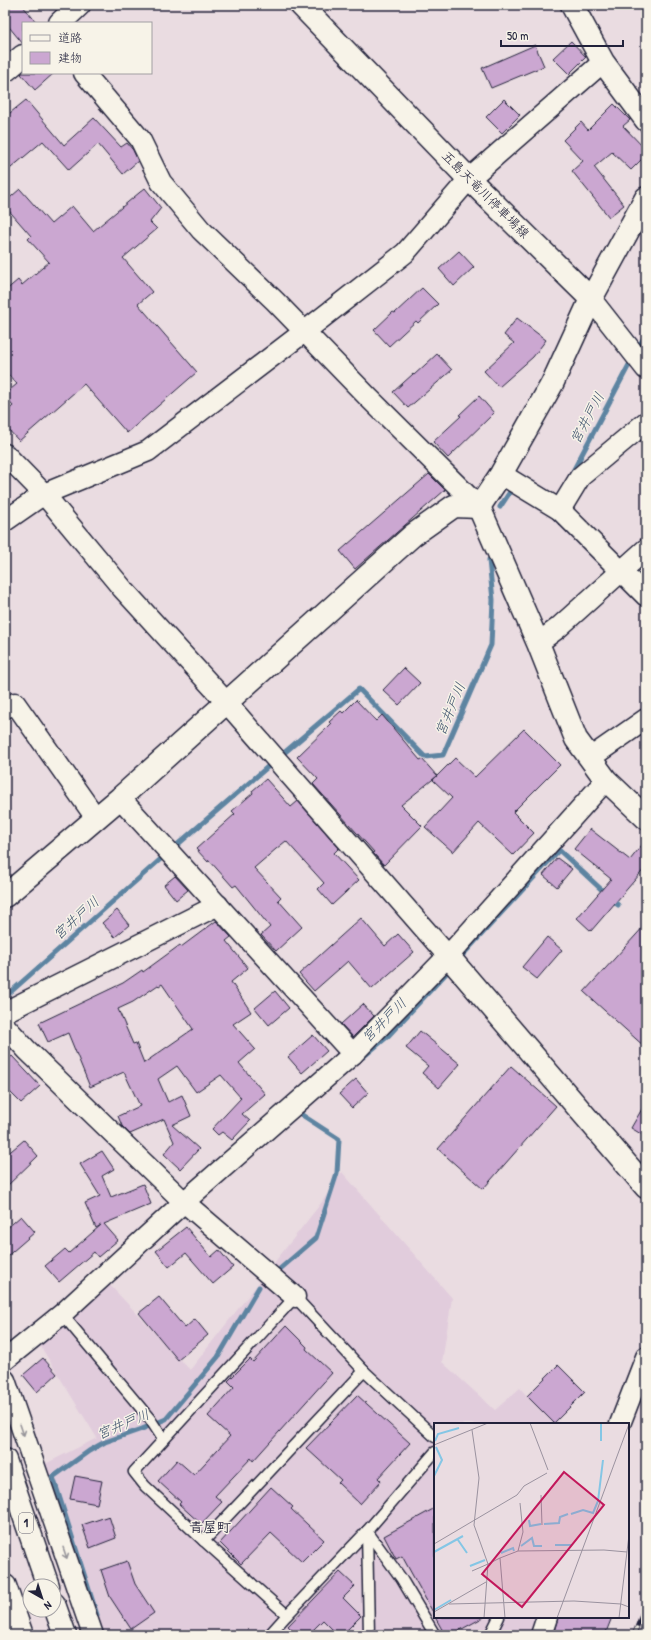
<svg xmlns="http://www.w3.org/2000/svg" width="651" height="1640" viewBox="0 0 651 1640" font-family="'Patrick Hand','Klee One',sans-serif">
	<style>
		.built { fill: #e1ccdc }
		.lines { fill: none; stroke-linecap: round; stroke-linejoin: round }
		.stream { stroke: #5d84a1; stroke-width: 5 }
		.building { fill: #cba7d1; stroke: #22223b; fill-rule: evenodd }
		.lane-casing { stroke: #22223b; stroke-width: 13 }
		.street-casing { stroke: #22223b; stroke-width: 23 }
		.secondary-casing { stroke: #22223b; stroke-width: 25 }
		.highway-casing { stroke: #22223b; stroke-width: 25 }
		.lane { stroke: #f7f3e8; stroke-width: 10 }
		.street { stroke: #f7f3e8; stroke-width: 20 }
		.secondary { stroke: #f7f3e8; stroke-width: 22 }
		.highway { stroke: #f7f3e8; stroke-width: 22 }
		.rail-casing { stroke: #22223b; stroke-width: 4.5 }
		.rail { stroke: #f7f3e8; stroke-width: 3; stroke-dasharray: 9; stroke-linecap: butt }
		.oneway { stroke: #97959a }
		.labels { text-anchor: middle; stroke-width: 3; stroke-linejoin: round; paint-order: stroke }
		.shield { fill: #f7f3e8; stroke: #62616f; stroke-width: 1 }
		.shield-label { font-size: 12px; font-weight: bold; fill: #22223b }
		.street-label { font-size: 13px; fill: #22223b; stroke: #f7f3e8 }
		.water-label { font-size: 14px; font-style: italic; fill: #3f536e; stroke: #f7f3e8 }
		.neighbourhood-label { font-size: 14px; font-weight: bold; fill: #22223b; stroke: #f7f3e8 }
		.inset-river { fill: none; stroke: #84c6e5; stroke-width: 2 }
		.inset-road { fill: none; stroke: #9a929f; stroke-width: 1 }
		.view { fill: #c2185b; fill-opacity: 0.15; stroke: #c2185b; stroke-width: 2 }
		.inset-edge { fill: none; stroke: #22223b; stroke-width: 2 }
	</style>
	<rect width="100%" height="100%" fill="#eadce1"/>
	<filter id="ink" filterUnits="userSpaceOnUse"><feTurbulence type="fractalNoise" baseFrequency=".025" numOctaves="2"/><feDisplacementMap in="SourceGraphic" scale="8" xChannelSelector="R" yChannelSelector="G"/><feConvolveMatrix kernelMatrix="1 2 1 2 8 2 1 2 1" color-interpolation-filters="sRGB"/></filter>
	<g filter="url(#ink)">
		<polygon class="built" points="342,1172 452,1298 442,1362 495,1410 520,1388 527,1396 561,1424 435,1424 435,1617 538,1617 531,1635 101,1635 43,1465 97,1438 38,1342 107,1282 190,1370 322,1202"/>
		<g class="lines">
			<g class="stream">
				<polyline points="641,343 646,334"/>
				<polyline points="571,475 630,363"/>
				<polyline points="500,507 514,486"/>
				<polyline points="284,753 359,689 425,757 443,755 491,645 493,600 489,560"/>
				<polyline points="177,845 271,764"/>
				<polyline points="458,960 559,850 618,905"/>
				<polyline points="5,997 163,857"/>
				<polyline points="363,1057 388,1036 451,968"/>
				<polyline points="280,1269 316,1238 337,1173 339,1139 299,1113 303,1110"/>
				<polyline points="97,1615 53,1477 89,1451 105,1442 142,1429 166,1419 218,1357 259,1287"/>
			</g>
		</g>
		<g class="building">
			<polygon points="5,5 22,5 37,23 23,23 23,44 5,22"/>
			<polygon points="571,41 586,57 569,74 553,58"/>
			<polygon points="535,45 544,66 491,88 482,68"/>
			<polygon points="22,73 54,73 35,90 21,74"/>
			<polygon points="504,99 520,115 502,133 486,117"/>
			<polygon points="26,100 64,145 94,118 121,147 127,143 133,150 138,161 123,174 98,144 69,170 43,141 5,173 5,117"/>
			<polygon points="614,104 630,120 623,126 646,150 646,155 631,170 612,152 594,167 624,205 609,217 572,171 583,161 563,140 581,122 588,130"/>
			<polygon points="145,188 161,208 150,222 157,229 123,258 152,292 138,304 197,372 127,433 84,384 19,441 5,426 5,413 13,406 5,397 5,394 17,384 5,371 5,291 18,280 22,285 49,262 28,239 31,236 5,206 5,202 20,189 51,224 72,206 93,231"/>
			<polygon points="459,251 474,267 454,286 439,269"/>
			<polygon points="422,288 438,304 418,323 416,321 389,346 374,330 393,312 395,313"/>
			<polygon points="517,318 546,340 533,357 499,387 484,371 514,343 504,335"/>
			<polygon points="437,354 452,370 408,408 393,392 413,374 414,375"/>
			<polygon points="479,396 494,413 448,458 433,442 461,416 459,415"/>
			<polygon points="429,474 445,490 355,569 340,551"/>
			<polygon points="404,668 420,683 399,705 383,690"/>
			<polygon points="356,700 376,721 382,715 420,760 422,759 437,776 401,805 422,826 384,865 373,853 374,852 313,784 318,779 297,757 331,724 329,722 341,711 343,713"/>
			<polygon points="524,729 560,765 513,812 534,833 513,855 479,823 453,852 425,827 452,798 433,780 455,758 475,777"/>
			<polygon points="266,779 291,807 298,801 339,848 334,853 359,880 332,905 318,889 324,883 286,841 276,849 254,868 281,897 278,900 302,927 276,951 261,935 270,927 236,885 233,887 209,860 208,862 196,849 235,814 232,811 253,793 252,791"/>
			<polygon points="590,829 630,860 646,840 646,867 591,931 577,918 611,879 574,849"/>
			<polygon points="557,858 572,869 557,887 543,875"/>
			<polygon points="175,876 188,890 176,900 164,885"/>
			<polygon points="117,910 129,925 115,937 102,923"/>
			<polygon points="361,918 385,946 398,934 414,952 372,989 348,961 314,991 299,974"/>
			<path d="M216,921L231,937L226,941L248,968L231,982L251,1012L233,1024L255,1049L239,1063L265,1094L242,1114L250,1121L232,1140L222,1132L218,1135L212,1129L241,1098L221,1075L196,1092L177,1066L158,1079L168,1102L182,1095L191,1116L172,1125L199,1149L180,1169L164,1154L174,1142L164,1119L130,1134L122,1126L118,1116L140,1106L124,1072L90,1087L68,1033L48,1042L39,1023L123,983L142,970L143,972L180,945L181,947ZM162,984L193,1029L144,1063L136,1043L133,1044L118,1009L133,1002L158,985L159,986Z"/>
			<polygon points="646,924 646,1048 584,992"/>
			<polygon points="547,937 562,950 537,979 522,967"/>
			<polygon points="275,991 289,1008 269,1025 255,1008"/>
			<polygon points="363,1004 374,1016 353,1037 341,1024"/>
			<polygon points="420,1031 460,1064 439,1088 422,1073 428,1066 406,1048"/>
			<polygon points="313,1035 327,1051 302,1073 288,1057"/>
			<polygon points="12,1056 40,1086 21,1103 5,1087 5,1061"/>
			<polygon points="511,1066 556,1106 483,1189 438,1149"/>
			<polygon points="356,1079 368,1093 352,1108 339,1094"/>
			<polygon points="646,1102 646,1137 631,1128"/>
			<polygon points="24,1140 38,1156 5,1188 5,1156"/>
			<polygon points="102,1151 114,1169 102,1176 111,1197 143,1184 151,1204 104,1224 118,1240 98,1257 94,1252 59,1282 45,1266 65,1249 69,1253 101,1225 96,1228 85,1203 100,1196 80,1164"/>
			<polygon points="21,1216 35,1232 5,1258 5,1230"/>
			<polygon points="186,1227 211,1257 219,1250 233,1267 213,1284 186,1253 169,1267 156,1251"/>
			<polygon points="159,1297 185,1328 195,1319 208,1335 178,1360 139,1313"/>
			<polygon points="286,1326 307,1347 306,1349 332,1373 253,1461 251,1458 215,1496 222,1502 201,1524 179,1504 181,1502 158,1481 177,1460 194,1475 230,1436 208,1416 234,1387 228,1381 250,1359 253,1362"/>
			<polygon points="43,1358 57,1374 37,1392 23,1375"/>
			<polygon points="558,1365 585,1392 554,1423 527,1396"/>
			<polygon points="357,1395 410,1443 378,1478 381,1481 360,1504 338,1483 341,1480 306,1448"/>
			<polygon points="75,1476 102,1481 97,1504 70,1499"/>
			<polygon points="271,1487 293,1507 291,1509 324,1540 302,1562 271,1533 241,1564 220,1543"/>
			<polygon points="435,1508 435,1616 402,1556 396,1559 384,1536"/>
			<polygon points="109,1516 116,1538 90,1548 82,1525"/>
			<polygon points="127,1561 135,1584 154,1613 131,1629 110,1597 101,1570"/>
			<polygon points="340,1572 355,1586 343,1598 361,1616 342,1635 338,1635 323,1620 308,1635 297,1635 288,1626"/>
			<polygon points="435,1617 484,1617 451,1635 445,1635"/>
			<polygon points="612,1617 605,1635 553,1635 558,1617"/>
		</g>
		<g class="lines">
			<g class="lane-casing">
				<g id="lane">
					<polyline points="62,1314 150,1419 163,1439"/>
					<polyline points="435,1437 364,1371 295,1297 134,1472 145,1486 204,1541 287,1615 367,1531 435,1452"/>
					<polyline points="367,1531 401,1578 435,1635"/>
					<polyline points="367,1531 369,1635"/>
					<polyline points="204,1541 364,1371"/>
					<polyline points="269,1635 287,1615"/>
					<polyline points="490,1635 499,1617"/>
				</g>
			</g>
			<g class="street-casing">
				<g id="street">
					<polyline points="84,73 140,139 161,182 201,230 275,301 368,397 479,507"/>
					<polyline points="591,299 646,369"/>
					<polyline points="5,454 44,494 122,588 227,703 448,956"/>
					<polyline points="501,474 560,510 646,596"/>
					<polyline points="560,510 580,477 646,422"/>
					<polyline points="5,521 44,494 148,451 304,332 405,253 469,179 603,62"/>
					<polyline points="538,643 558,628 646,549"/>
					<polyline points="5,708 15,703 96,818"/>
					<polyline points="590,758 646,719"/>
					<polyline points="120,798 353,1054"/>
					<polyline points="5,1012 218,905"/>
					<polyline points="5,1026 27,1050 184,1202 295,1297"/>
					<polyline points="5,1360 62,1314 184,1202 353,1054 448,956 606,780"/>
					<polyline points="5,1380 93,1635"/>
					<polyline points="620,1424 646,1357"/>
					<polyline points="541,1635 547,1617"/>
				</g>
			</g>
			<g class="secondary-casing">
				<g id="secondary">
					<polyline points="301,5 469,179 591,299"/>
					<polyline points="572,5 603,62 646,120"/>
					<polyline points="60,23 79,5"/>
					<polyline points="5,71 23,56"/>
					<polyline points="479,507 538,643 576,739 606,780 646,818"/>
					<polyline points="479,507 501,474 552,384 591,299 646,198"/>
					<polyline points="5,896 120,798 413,535 454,506 479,507"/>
					<polyline points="448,956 646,1187"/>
				</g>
			</g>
			<g class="highway-casing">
				<g id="highway">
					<polyline points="5,1460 48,1586"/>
					<polyline points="5,1586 22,1635"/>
					<polyline points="54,1604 65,1635"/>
				</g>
			</g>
			<use href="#lane" class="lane"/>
			<use href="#street" class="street"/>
			<use href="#secondary" class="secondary"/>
			<use href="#highway" class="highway"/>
			<g class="rail-casing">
				<g id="rail">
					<polyline points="634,1635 646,1603"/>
					<polyline points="645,1635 646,1632"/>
				</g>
			</g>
			<use href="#rail" class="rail"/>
		</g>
		<defs><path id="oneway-shaft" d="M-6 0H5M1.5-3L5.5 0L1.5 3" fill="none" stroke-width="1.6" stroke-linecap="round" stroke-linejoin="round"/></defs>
		<g class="oneway">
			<use href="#oneway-shaft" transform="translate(22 1430) rotate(71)"/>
			<use href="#oneway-shaft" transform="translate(65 1553) rotate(71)"/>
		</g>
	</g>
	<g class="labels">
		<rect class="shield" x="19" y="1513" width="14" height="20" rx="3"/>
		<g class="shield-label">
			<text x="26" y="1527">1</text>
		</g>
		<g class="street-label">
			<text transform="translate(486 194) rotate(45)" y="5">五島天竜川停車場線</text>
		</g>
		<g class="water-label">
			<text transform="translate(587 418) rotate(-62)" y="5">宮井戸川</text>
			<text transform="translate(450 709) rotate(-67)" y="5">宮井戸川</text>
			<text transform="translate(76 918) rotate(-42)" y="5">宮井戸川</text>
			<text transform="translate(384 1020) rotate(-45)" y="5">宮井戸川</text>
			<text transform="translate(123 1424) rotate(-23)" y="5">宮井戸川</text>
		</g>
		<g class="neighbourhood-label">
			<text x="210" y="1532">青屋町</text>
		</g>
	</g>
	<g transform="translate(434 1423)">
		<rect width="195" height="195" fill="#eadce1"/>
		<path class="inset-river" d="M1,18L4,11L25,5M167,18V0M0,53L8,37L2,24M137,91L149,87L159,90L164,78L169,37M95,97L96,103L107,101M110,101L125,100L126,94L134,91M24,117L33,130M121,122H138M87,123L98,115L100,123H108M0,129L29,113M67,130L79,125L80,128M36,143L51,137M0,187L17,177"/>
		<path class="inset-road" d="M96,0L114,47M38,7L45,55L40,102L54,141L66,135L71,195M0,22L54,0M107,72L108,102M0,121L83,72L90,63L113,50M84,128L89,109L86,80M66,135L84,128L170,127L193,129M38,148L54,141L50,195M15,181L140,178L187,181L195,184M0,189L52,159M123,195L195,1M185,195L195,112"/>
		<path class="view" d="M130,49L170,82L88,184L48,151Z"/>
		<rect width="195" height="195" class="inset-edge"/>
	</g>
	<rect width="651" height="1640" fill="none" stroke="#f7f3e8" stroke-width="20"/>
	<rect x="10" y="10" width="631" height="1620" fill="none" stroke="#22223b" stroke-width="1.5" filter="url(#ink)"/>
	<rect x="22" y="22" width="130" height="52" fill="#f7f3e8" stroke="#a29fa3"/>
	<rect x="30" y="35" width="20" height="6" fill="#f7f3e8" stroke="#a29fa3"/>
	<text x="58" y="42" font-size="12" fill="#22223b">道路</text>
	<rect x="30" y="52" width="20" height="12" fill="#cba7d1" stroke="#a29fa3"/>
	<text x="58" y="62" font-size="12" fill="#22223b">建物</text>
	<g transform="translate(42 1598) rotate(141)"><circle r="19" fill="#f7f3e8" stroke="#a29fa3"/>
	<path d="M0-3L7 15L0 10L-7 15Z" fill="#22223b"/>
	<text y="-6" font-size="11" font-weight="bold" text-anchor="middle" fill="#22223b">N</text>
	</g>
	<path d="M501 40v6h122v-6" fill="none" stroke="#22223b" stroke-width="2"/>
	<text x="507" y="40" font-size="12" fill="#22223b" stroke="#f7f3e8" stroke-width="3" paint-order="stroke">50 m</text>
</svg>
